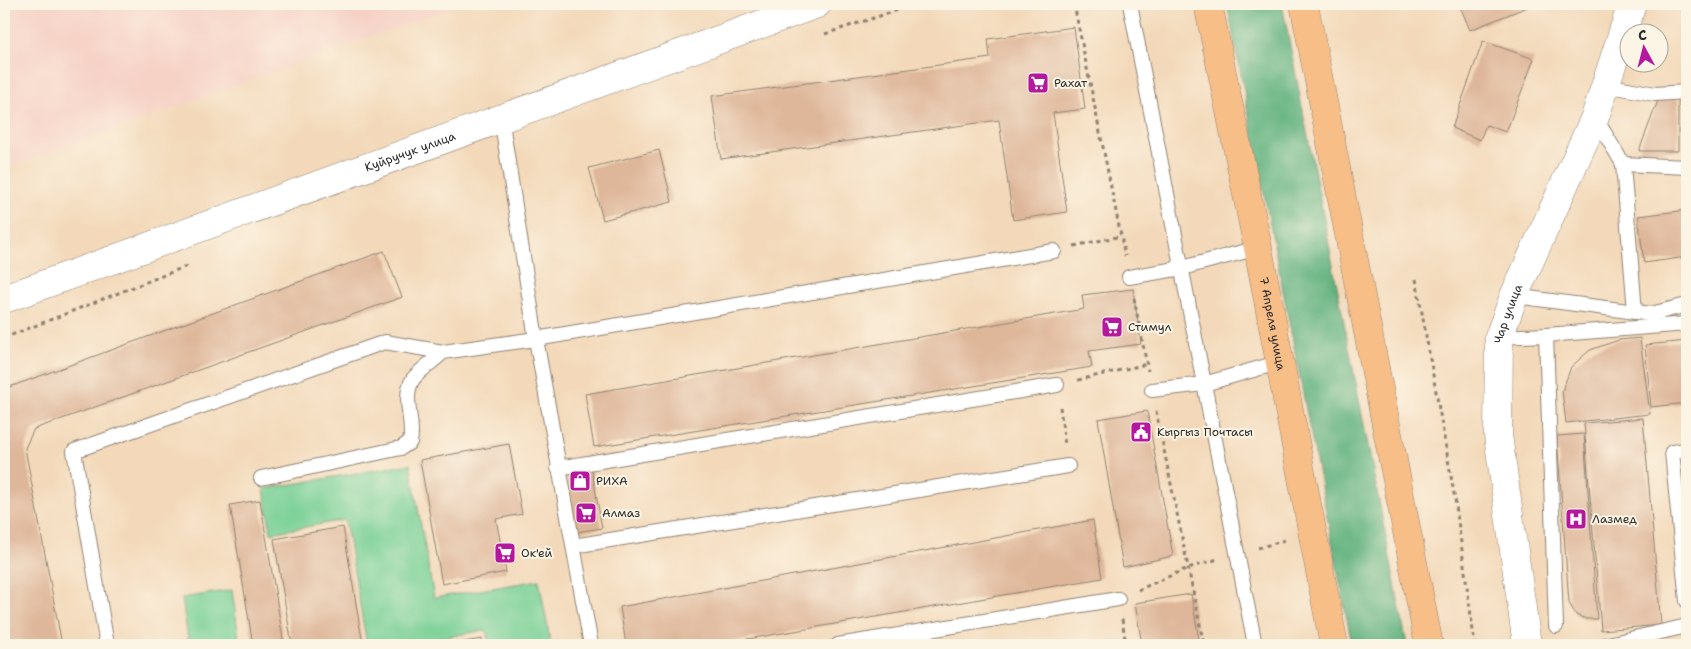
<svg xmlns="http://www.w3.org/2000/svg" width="1691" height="649" viewBox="0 0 1691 649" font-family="'Shantell Sans',sans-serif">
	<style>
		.built { fill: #f6d1c6 }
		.green { fill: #78d096; stroke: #527e60 }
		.forest { fill: #62b27f; stroke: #466e55 }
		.building { fill: #deb699 }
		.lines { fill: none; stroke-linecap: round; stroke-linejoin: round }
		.service-casing { stroke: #8f8272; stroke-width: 16 }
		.minor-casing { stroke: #8f8272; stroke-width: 29 }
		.tertiary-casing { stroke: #8f8272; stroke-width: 29 }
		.primary-casing { stroke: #8f8272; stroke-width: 29 }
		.path { stroke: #8f8272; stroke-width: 3; stroke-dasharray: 4 4; stroke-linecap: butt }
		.service { stroke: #fff; stroke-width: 14 }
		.minor { stroke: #fff; stroke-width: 28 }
		.tertiary { stroke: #fff; stroke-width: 28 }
		.primary { stroke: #f7be88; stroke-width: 28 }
		.labels { text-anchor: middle; stroke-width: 4; stroke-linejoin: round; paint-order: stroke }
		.poi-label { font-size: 12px; fill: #2b2b2b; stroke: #fcf5e5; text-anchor: start }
		.street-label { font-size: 12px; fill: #2b2b2b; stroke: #fcf5e5 }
	</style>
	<rect width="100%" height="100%" fill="#fcf5e5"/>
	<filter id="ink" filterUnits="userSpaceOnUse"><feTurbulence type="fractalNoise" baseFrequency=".02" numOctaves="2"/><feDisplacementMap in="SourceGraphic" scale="10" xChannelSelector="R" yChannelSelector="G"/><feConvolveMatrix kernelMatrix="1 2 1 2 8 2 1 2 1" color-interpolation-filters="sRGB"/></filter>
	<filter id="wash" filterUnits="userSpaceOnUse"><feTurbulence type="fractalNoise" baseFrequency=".0096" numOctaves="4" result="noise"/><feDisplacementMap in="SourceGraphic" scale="20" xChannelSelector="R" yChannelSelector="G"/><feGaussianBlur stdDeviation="1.12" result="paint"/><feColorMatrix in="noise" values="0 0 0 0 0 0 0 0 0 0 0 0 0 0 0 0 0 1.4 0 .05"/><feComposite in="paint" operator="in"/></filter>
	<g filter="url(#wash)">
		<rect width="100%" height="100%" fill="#f3d9ba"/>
		<polygon class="built" points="31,4 461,4 4,169 4,16"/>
		<g class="green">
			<polygon points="410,464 434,598 539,580 551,645 489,645 486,630 402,645 367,645 345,520 271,533 264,489"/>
			<polygon points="232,590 240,645 189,645 182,598"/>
		</g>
		<polygon class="forest" points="1227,4 1282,4 1407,645 1352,645"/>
		<g id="blocks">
			<g class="building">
				<polygon points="1459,4 1535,4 1470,30"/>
				<polygon points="1074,27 1085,109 1053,113 1067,212 1013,220 999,120 721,159 712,96 990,58 988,39"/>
				<polygon points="1483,41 1534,59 1506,132 1486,125 1480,140 1452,128"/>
				<polygon points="1660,95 1678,100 1678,151 1639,151"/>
				<polygon points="659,150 672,202 603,220 589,168"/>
				<polygon points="1687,210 1687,257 1644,263 1638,216"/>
				<polygon points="384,251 402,297 34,429 25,448 62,645 5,645 4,636 4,389"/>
				<polygon points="1133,289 1141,344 1089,351 1092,367 594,447 585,394 1084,309 1082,295"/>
				<polygon points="1640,338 1650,414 1566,423 1562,391 1571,367 1590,350 1619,340"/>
				<polygon points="1687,341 1687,403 1651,407 1645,345"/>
				<polygon points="1147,411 1173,556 1123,567 1098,419"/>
				<polygon points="1643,418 1661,625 1601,630 1584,423"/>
				<polygon points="1584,434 1597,619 1586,619 1576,615 1569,603 1557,436"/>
				<polygon points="509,444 522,514 496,519 506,572 442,584 420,460"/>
				<polygon points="591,465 602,528 576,532 565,470"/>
				<polygon points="260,500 284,645 253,645 230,505"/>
				<polygon points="1093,520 1102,578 713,645 626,645 620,607"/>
				<polygon points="343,527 363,645 292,645 274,539"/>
				<polygon points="1191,594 1200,645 1142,645 1135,603"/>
				<polygon points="482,639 483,645 451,645 451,644"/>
			</g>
		</g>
	</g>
	<g filter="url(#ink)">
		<use href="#blocks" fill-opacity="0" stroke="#8f8272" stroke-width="1"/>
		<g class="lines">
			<g class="service-casing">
				<g id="service">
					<polyline points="1130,4 1255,645"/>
					<polyline points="1605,85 1655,94 1687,92"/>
					<polyline points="501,117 536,339 591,645"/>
					<polyline points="1595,117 1623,164 1635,312"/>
					<polyline points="1623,164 1687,167"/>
					<polyline points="1129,277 1182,268 1258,248"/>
					<polyline points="1514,296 1651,314 1687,305"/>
					<polyline points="1546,335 1556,626"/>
					<polyline points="1499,337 1546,335 1687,324"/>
					<polyline points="1152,390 1204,384 1281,362"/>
					<polyline points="1687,450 1672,452 1687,601"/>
					<polyline points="558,468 1057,385"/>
					<path d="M261,478L401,448L410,442C415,422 401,398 413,379C418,372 436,359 443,352"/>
					<polyline points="573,546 1068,466"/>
					<polyline points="107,645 74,451 385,342 443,352 536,339 1054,251"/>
					<polyline points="838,645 1118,599"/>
					<polyline points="1604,645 1687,626"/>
				</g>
			</g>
			<g class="minor-casing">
				<g id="minor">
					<path id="s1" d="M1527,645L1498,435L1499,337L1514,296L1595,117L1632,4"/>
				</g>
			</g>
			<g class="tertiary-casing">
				<g id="tertiary">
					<path id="s2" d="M4,299L817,4"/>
				</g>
			</g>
			<g class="primary-casing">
				<g id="primary">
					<path id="s3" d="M1208,4L1258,248L1334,645"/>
					<polyline points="1304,4 1429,645"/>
				</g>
			</g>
			<g class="path">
				<polyline points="1074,4 1125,256"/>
				<polyline points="825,34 916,4"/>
				<polyline points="1074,246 1121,236"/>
				<polyline points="1416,279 1455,499 1475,645"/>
				<polyline points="1134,298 1148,371"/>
				<polyline points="4,338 187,266"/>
				<polyline points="1078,380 1147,364"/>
				<polyline points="1060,407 1065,445"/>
				<polyline points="1156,411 1204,645"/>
				<polyline points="1258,548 1285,540"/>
				<polyline points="1138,590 1188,568 1218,559"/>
				<polyline points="1122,619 1126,645"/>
			</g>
			<use href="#service" class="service"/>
			<use href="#minor" class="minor"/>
			<use href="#tertiary" class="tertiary"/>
			<use href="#primary" class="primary"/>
		</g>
	</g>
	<defs>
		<g id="supermarket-square" transform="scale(1.125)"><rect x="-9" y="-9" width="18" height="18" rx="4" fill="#b5179e" stroke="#fcf5e5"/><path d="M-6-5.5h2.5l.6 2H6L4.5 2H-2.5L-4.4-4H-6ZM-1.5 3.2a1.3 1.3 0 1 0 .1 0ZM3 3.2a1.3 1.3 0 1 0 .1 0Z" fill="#fff"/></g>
		<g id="civic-square" transform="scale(1.125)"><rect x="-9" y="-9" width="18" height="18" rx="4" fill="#b5179e" stroke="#fcf5e5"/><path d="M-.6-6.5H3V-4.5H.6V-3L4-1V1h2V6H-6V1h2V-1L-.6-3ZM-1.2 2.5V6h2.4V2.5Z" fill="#fff"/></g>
		<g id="shop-square" transform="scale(1.125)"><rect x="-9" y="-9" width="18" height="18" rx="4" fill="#b5179e" stroke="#fcf5e5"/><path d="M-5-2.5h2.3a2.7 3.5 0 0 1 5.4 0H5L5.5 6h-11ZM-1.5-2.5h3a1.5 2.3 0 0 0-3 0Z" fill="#fff"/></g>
		<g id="hospital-square" transform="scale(1.125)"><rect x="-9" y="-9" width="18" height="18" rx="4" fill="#b5179e" stroke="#fcf5e5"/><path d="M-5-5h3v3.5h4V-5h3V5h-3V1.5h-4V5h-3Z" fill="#fff"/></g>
	</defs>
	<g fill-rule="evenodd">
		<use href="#supermarket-square" x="1038" y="83"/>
		<use href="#supermarket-square" x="1112" y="327"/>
		<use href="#civic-square" x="1141" y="432"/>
		<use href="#shop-square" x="580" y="481"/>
		<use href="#supermarket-square" x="586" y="513"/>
		<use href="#hospital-square" x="1576" y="519"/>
		<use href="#supermarket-square" x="505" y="553"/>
	</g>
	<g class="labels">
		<g class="poi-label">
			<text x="1054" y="87">Рахат</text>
			<text x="1128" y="331">Стимул</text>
			<text x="1157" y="436">Кыргыз Почтасы</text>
			<text x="596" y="485">РИХА</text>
			<text x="602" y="517">Алмаз</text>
			<text x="1592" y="523">Лазмед</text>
			<text x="521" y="557">Ок'ей</text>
		</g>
		<g class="street-label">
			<text dy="4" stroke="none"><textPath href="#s2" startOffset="432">Куйручук улица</textPath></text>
			<text dy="4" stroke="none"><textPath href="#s1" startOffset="335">Чар улица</textPath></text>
			<text dy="4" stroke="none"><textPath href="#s3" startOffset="326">7 Апреля улица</textPath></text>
		</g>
	</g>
	<rect width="1691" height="649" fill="none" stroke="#fcf5e5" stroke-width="20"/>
	<g transform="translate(1644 48) rotate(353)"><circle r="24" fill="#fcf5e5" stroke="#a8a49b"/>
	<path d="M0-4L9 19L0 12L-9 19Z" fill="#b5179e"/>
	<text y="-8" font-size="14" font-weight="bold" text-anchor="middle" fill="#2b2b2b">С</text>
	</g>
</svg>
